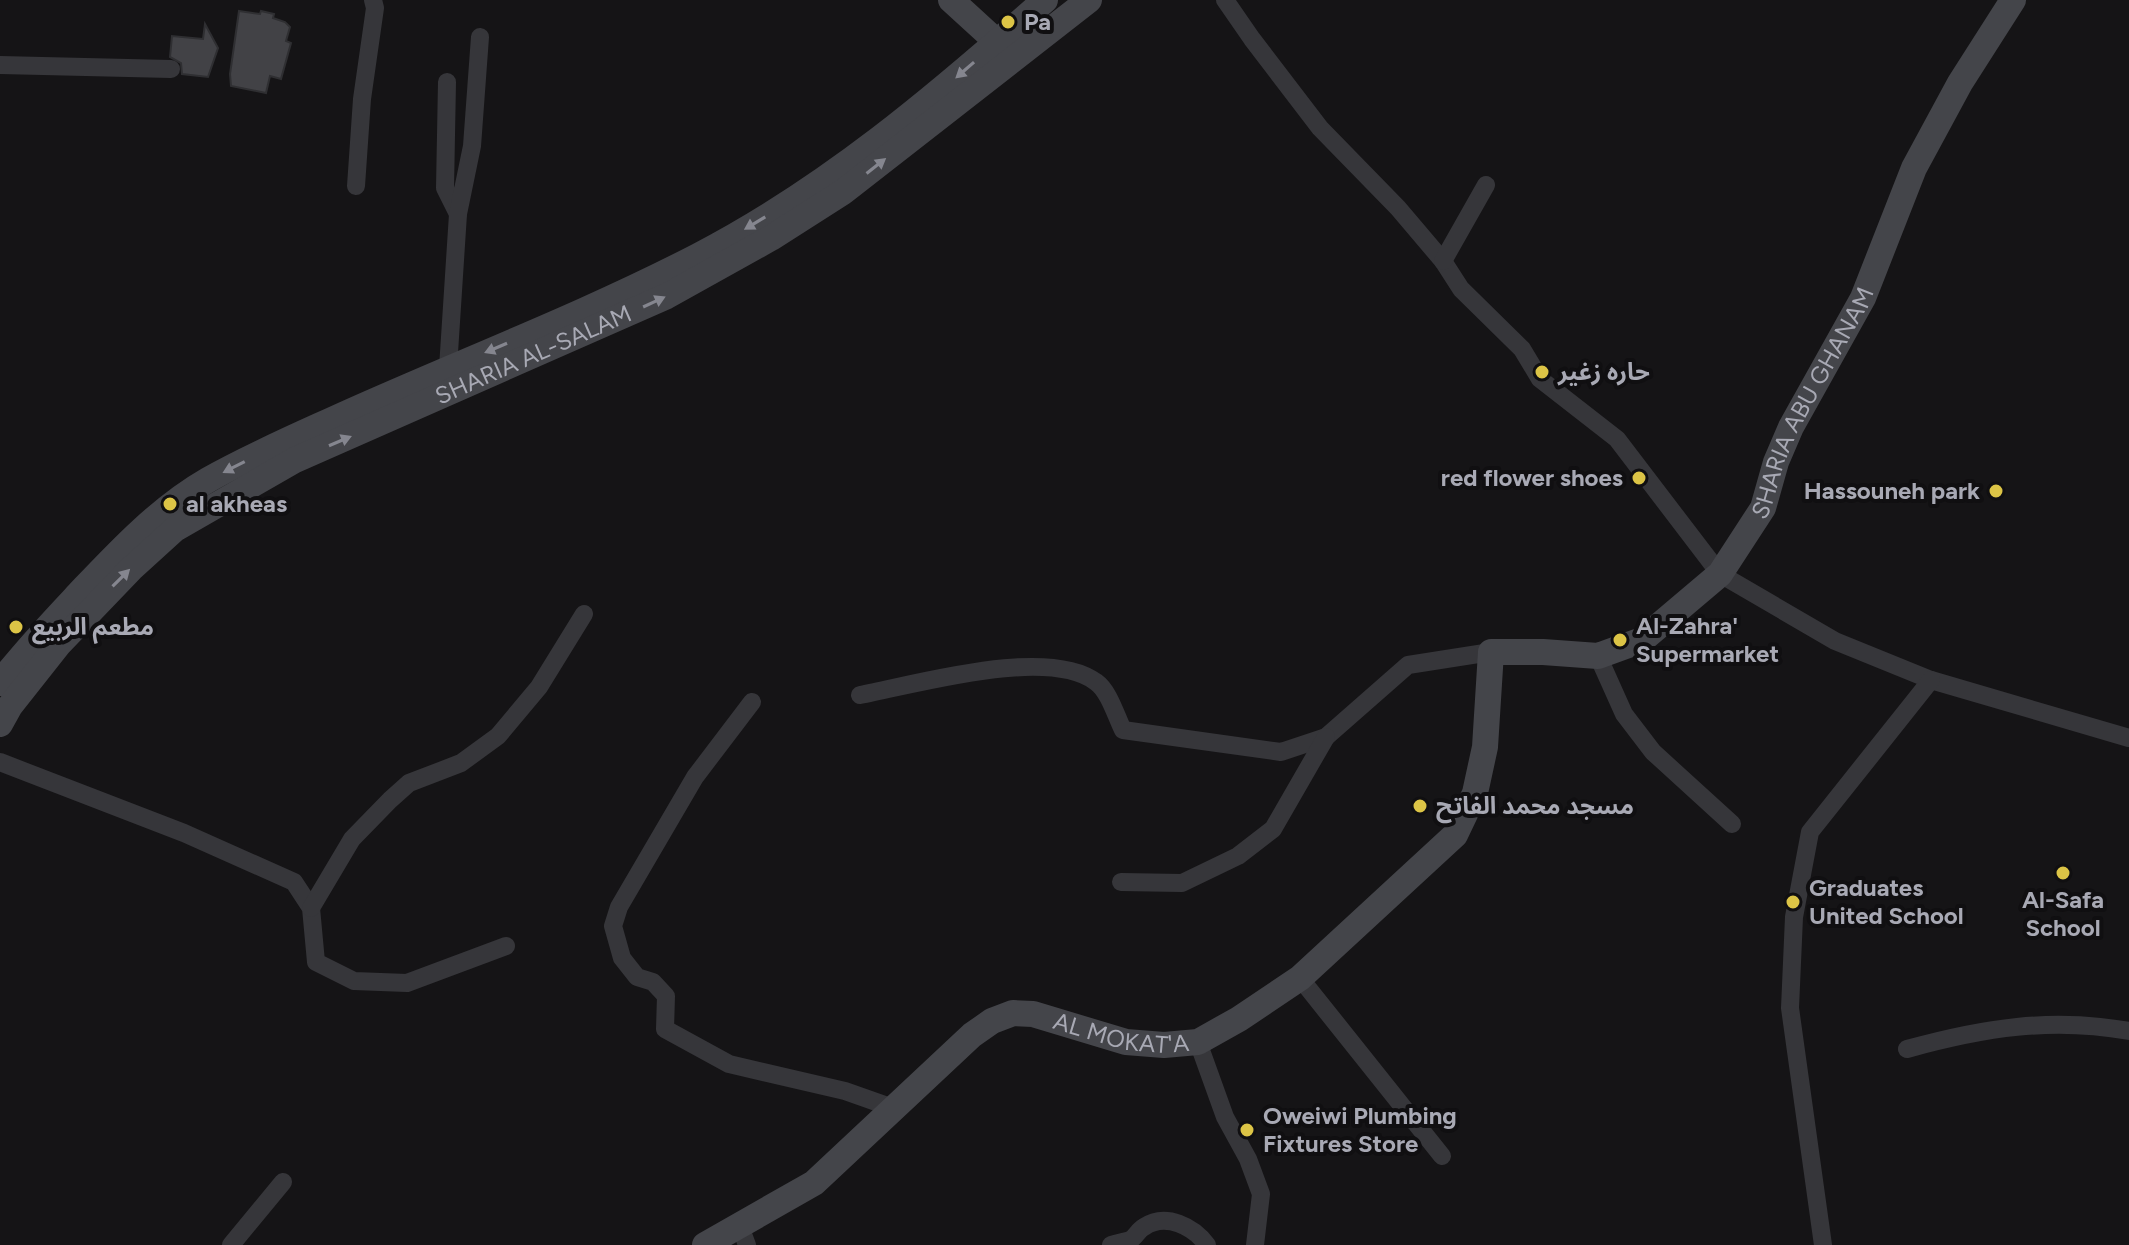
<svg xmlns="http://www.w3.org/2000/svg" width="2129" height="1245" viewBox="0 0 2129 1245" font-family="Figtree,'Noto Sans Arabic',sans-serif">
	<style>
		.building { fill: #424246; stroke: #2f2f32; stroke-width: 2 }
		.lines { fill: none; stroke-linecap: round; stroke-linejoin: round }
		.street { stroke: #36363a; stroke-width: 18 }
		.secondary { stroke: #44454a; stroke-width: 26 }
		.oneway { fill: #85868f }
		.poi-dot { fill: #dcc446; stroke: #100f11; stroke-width: 3 }
		.labels { text-anchor: middle; stroke-width: 8; stroke-linejoin: round; paint-order: stroke }
		.poi-label { font-size: 24px; font-weight: bold; fill: #a8a9b4; stroke: #100f11; text-anchor: start }
		.street-label { font-size: 24px; fill: #a8a9b4; stroke: #100f11 }
	</style>
	<rect width="100%" height="100%" fill="#151416"/>
	<g class="building">
		<polygon points="239,11 260,14 261,11 274,14 273,18 285,22 290,27 286,41 291,43 281,79 270,76 266,93 231,86 230,74"/>
		<polygon points="205,24 218,48 208,77 182,74 181,63 170,57 172,36 203,39"/>
	</g>
	<g class="lines">
		<g class="street">
			<polyline points="1225,0 1252,39 1320,128 1398,208 1443,261 1461,289 1522,349 1540,379 1617,439 1720,574 1835,641 1931,680 2129,738"/>
			<polyline points="0,65 171,69"/>
			<polyline points="447,82 445,188 458,214"/>
			<polyline points="356,186 362,99 375,8 373,0"/>
			<polyline points="1443,261 1486,185"/>
			<polyline points="448,368 458,214 472,146 480,37"/>
			<polyline points="1598,656 1624,714 1653,752 1732,824"/>
			<path d="M860,695C918,684 1048,646 1096,682C1109,691 1116,716 1123,730L1281,752L1326,737L1408,665L1491,652"/>
			<polyline points="752,702 695,777 619,907 613,926 622,958 637,977 653,982 666,996 665,1029 729,1064 845,1091 896,1109"/>
			<polyline points="0,762 184,833 294,882 311,908 316,962 354,981 407,983 506,946"/>
			<polyline points="1121,882 1182,883 1238,856 1273,829 1326,737"/>
			<polyline points="311,908 352,839 390,800 409,783 461,763 498,736 539,687 584,614"/>
			<polyline points="1300,978 1442,1156"/>
			<polyline points="1198,1042 1225,1117 1248,1159 1261,1194 1255,1245"/>
			<path d="M1907,1049C1983,1028 2051,1017 2129,1031"/>
			<polyline points="740,1226 747,1245"/>
			<polyline points="231,1245 283,1182"/>
			<path d="M1111,1245C1117,1243 1124,1242 1130,1240C1136,1237 1138,1230 1144,1227C1166,1212 1194,1227 1207,1245"/>
			<polyline points="1823,1245 1790,1008 1794,917 1810,832 1931,680"/>
		</g>
		<g class="secondary">
			<polyline points="951,0 997,42 1008,56"/>
			<path d="M0,683C26,649 55,619 84,588C121,549 161,507 208,480C252,455 299,435 345,414C463,361 584,315 698,256C827,189 937,96 1045,0"/>
			<path id="s1" d="M0,724L10,706L59,644L131,569L175,529L295,460L667,296L771,238L843,192L1089,0"/>
			<path id="s2" d="M705,1245L814,1183L972,1035L992,1021L1013,1013L1033,1014L1126,1042L1164,1045L1198,1042L1239,1019L1300,978L1455,835L1475,793L1485,747L1491,652H1543L1598,656L1642,640L1720,574L1763,508L1776,462L1791,427L1863,298L1914,168L1960,83L2013,0"/>
		</g>
	</g>
	<defs><path id="oneway-solid" d="M-6-.8H1V-3.2L6.5 0L1 3.2V.8H-6Z" transform="scale(2)"/></defs>
	<g class="oneway">
		<use href="#oneway-solid" transform="translate(965 70) rotate(139)"/>
		<use href="#oneway-solid" transform="translate(876 166) rotate(-38)"/>
		<use href="#oneway-solid" transform="translate(755 223) rotate(149)"/>
		<use href="#oneway-solid" transform="translate(654 302) rotate(-25)"/>
		<use href="#oneway-solid" transform="translate(496 348) rotate(157)"/>
		<use href="#oneway-solid" transform="translate(340 441) rotate(-23)"/>
		<use href="#oneway-solid" transform="translate(234 467) rotate(153)"/>
		<use href="#oneway-solid" transform="translate(121 578) rotate(-45)"/>
	</g>
	<g class="poi-dot">
		<circle cx="1008" cy="22" r="8"/>
		<circle cx="1542" cy="372" r="8"/>
		<circle cx="1639" cy="478" r="8"/>
		<circle cx="1996" cy="491" r="8"/>
		<circle cx="170" cy="504" r="8"/>
		<circle cx="16" cy="627" r="8"/>
		<circle cx="1620" cy="640" r="8"/>
		<circle cx="1420" cy="806" r="8"/>
		<circle cx="2063" cy="873" r="8"/>
		<circle cx="1793" cy="902" r="8"/>
		<circle cx="1247" cy="1130" r="8"/>
	</g>
	<g class="labels">
		<g class="poi-label">
			<text x="1024" y="30">Pa</text>
			<text x="1558" y="380">حاره زغير</text>
			<text x="1623" y="486" text-anchor="end">red flower shoes</text>
			<text x="1980" y="499" text-anchor="end">Hassouneh park</text>
			<text x="186" y="512">al akheas</text>
			<text x="1636" y="634">Al-Zahra'<tspan x="1636" dy="28">Supermarket</tspan></text>
			<text x="32" y="635">مطعم الربيع</text>
			<text x="1436" y="814">مسجد محمد الفاتح</text>
			<text x="1809" y="896">Graduates<tspan x="1809" dy="28">United School</tspan></text>
			<text x="2063" y="908" text-anchor="middle">Al-Safa<tspan x="2063" dy="28">School</tspan></text>
			<text x="1263" y="1124">Oweiwi Plumbing<tspan x="1263" dy="28">Fixtures Store</tspan></text>
		</g>
		<g class="street-label">
			<text dy="8" stroke="none"><textPath href="#s1" startOffset="662">SHARIA AL-SALAM</textPath></text>
			<text dy="8" stroke="none"><textPath href="#s2" startOffset="1550">SHARIA ABU GHANAM</textPath></text>
			<text dy="8" stroke="none"><textPath href="#s2" startOffset="500">AL MOKAT'A</textPath></text>
		</g>
	</g>
</svg>
